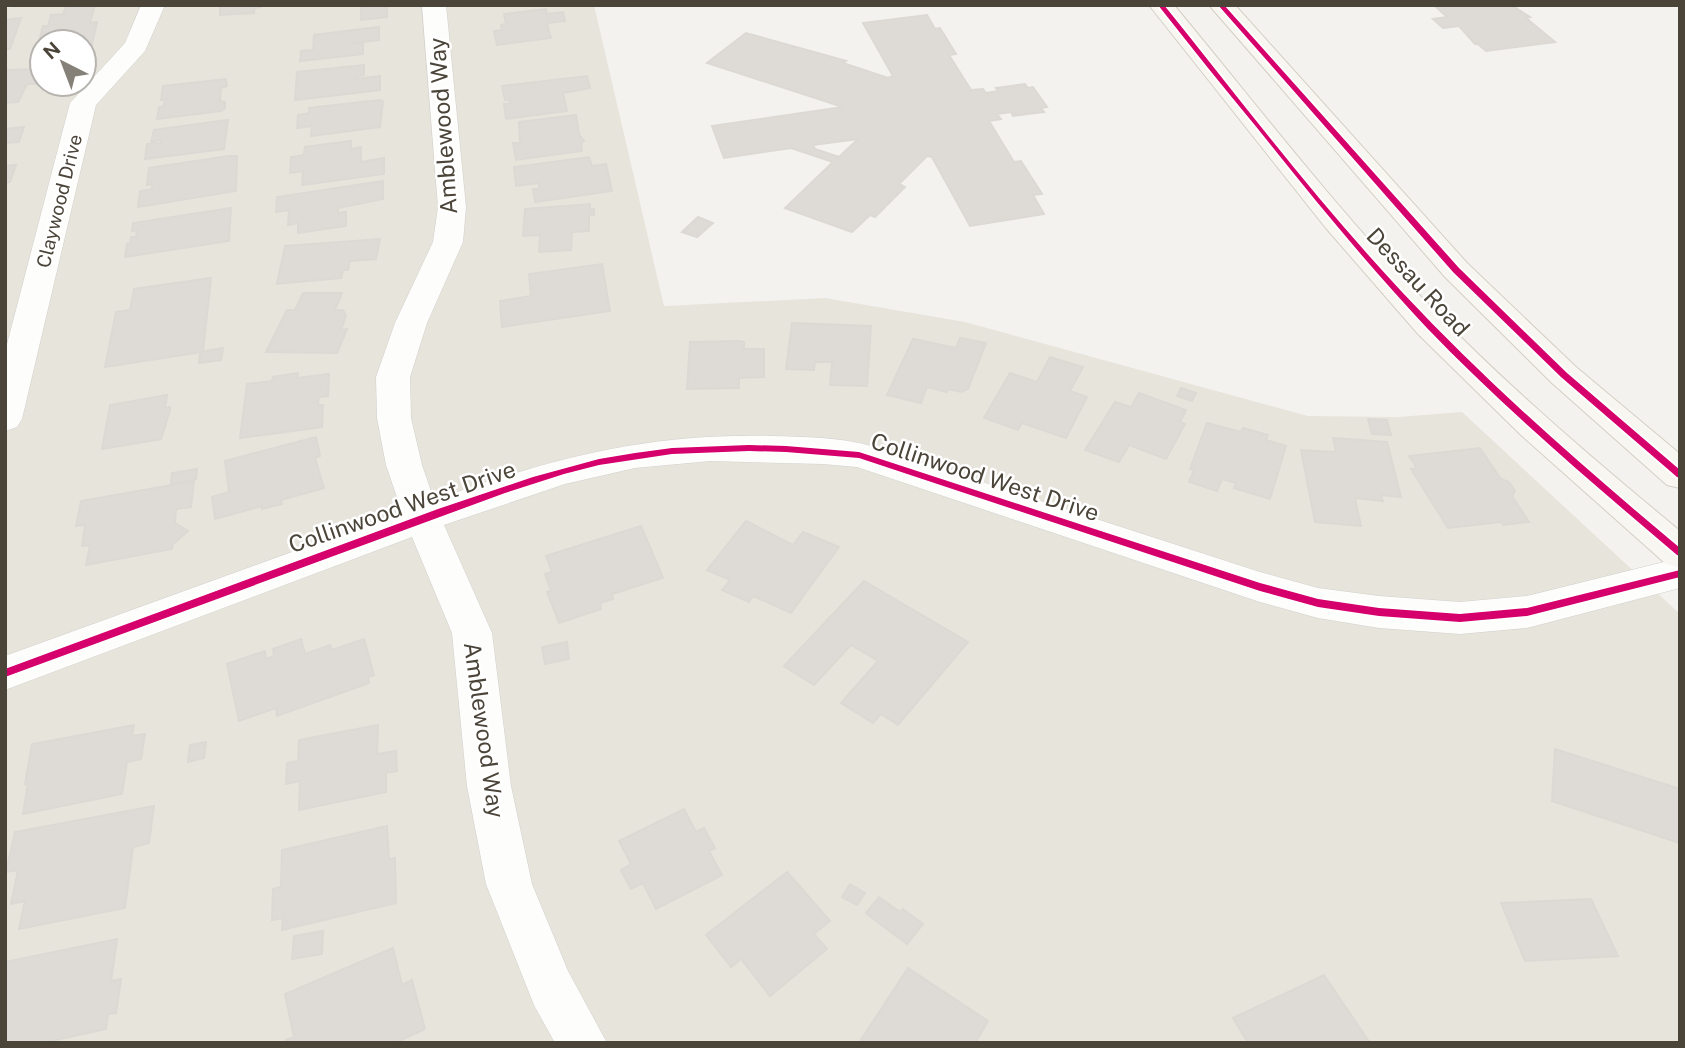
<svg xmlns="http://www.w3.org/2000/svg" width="1685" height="1048" viewBox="0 0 1685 1048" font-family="'Public Sans',sans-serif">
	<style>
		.residential { fill: #e7e4dc; fill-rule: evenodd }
		.building { fill: #dedbd6; stroke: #dcd9d4; stroke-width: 2; fill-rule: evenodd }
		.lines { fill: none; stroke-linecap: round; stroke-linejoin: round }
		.minor-casing { stroke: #d2d0cb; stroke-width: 1 }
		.secondary-casing { stroke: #d3cfc5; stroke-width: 2 }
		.minor { fill: #fdfdfc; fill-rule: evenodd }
		.secondary { fill: #f7f6f1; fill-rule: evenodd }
		.cycleway-casing { stroke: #fff; stroke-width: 4 }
		.cycleway { fill: #d6006c; fill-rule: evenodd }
		.labels { text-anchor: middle; stroke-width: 5; stroke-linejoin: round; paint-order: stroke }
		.far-street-label { font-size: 19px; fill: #4b4439; stroke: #fff }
		.street-label { font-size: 23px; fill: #4b4439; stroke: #fff }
	</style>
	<rect width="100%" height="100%" fill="#f4f2ee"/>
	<path class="residential" d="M25,5H594L664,306L825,298L965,322L1308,416L1398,417L1462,412L1680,614V1043H5V8ZM42,42H84V84H42Z"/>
	<g class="building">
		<polygon points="95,5 90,23 97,22 92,45 88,49 84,49 84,42 42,42 42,45 38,45 43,26 48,26 51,15 63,14 66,7"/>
		<polygon points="220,5 261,5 261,7 255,8 254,13 220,15"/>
		<polygon points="361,5 387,5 387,17 361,20"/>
		<polygon points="1434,5 1511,5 1530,17 1526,18 1555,42 1486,51 1478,44 1475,44 1459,26 1443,28 1433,19 1447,17"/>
		<polygon points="546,9 547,14 563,12 565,21 547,23 551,38 497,45 494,31 502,30 501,25 506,24 504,14"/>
		<path d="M927,15L935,29L940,28L956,54L949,55L971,90L983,89L986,93L998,91L996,88L1025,84L1028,88L1033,87L1047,107L1041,108L1044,112L1013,116L1011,112L997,114L1001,119L989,121L1014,162L1021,161L1042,194L1033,195L1044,214L970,226L932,157L927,156L899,184L905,187L875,217L870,215L852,232L785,208L833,162L791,148L724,158L712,126L843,107L707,63L746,33L846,61L843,63L888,78L893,76L863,23ZM858,139L839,157L815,149L813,145Z"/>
		<polygon points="21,18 10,49 5,49 5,20"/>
		<polygon points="379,27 379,40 353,43 363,43 363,54 300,61 301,51 313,50 314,35"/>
		<polygon points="364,65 364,75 354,77 354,79 380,76 380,90 295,100 297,72"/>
		<polygon points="42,69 42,84 48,84 27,84 18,102 5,103 5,70"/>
		<polygon points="587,76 590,88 563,93 567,111 506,119 504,104 510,104 509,99 505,100 502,86"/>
		<polygon points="226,79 227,86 221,88 220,101 225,102 225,108 221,111 157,119 159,107 163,107 165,100 161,100 163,86"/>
		<polygon points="379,100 383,101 380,127 311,136 312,126 297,128 298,115 309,113 309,108"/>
		<polygon points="576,115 579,134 584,141 581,143 582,151 516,160 513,143 520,143 519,122"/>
		<polygon points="228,120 224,149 145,159 147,144 161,143 161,140 151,142 154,130"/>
		<polygon points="24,127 19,142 5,143 5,129"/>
		<polygon points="351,141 351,149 361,147 361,162 384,158 384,174 302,185 303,171 290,173 291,157 304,155 305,147"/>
		<polygon points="229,156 237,156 236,191 138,207 140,191 152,189 152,184 147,185 149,168"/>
		<polygon points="589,157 592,166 606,164 612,191 535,202 533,189 539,189 539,183 516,186 514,167"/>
		<polygon points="16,165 10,182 5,183 5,166"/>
		<polygon points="383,181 383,199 338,208 338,213 346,212 346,226 298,233 298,223 288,225 289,210 276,212 277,197"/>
		<polygon points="590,204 590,210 594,209 594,215 589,215 589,231 572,232 571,250 539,252 540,235 523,236 525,209"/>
		<polygon points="231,208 229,241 125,257 127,244 130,244 131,237 136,237 137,230 132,231 133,223"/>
		<polygon points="698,217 713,223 697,237 682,232"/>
		<polygon points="380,239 376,259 350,261 348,270 343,270 341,278 277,284 285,246"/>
		<polygon points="602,264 610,311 502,327 500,301 531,296 529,274"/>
		<polygon points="211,278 203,352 105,367 116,312 130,310 134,289"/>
		<polygon points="303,293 342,293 335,310 343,310 346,316 341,330 347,329 337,353 266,352 287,310 295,310"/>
		<polygon points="792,323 871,326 867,386 830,385 832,362 815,362 814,370 786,369"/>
		<polygon points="960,338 986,343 968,389 961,392 948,389 947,392 927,387 921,403 887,395 913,339 956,348"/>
		<polygon points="739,341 744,342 744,349 764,349 764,377 739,378 739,388 687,389 690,342"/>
		<polygon points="223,348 221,360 199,363 200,354 205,351"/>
		<polygon points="1050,357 1083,367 1070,391 1087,397 1066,438 1022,423 1018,430 984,418 1010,373 1037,382"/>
		<polygon points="298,373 297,378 329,374 328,396 319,397 318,405 323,405 322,427 240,438 247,384 272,381 273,377"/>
		<polygon points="1181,388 1196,393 1192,401 1177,396"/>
		<polygon points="1139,393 1186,410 1180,422 1185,424 1166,459 1129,445 1119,462 1085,450 1115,402 1131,407"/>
		<polygon points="167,395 165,408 170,407 170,410 161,439 102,449 110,405"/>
		<polygon points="1368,419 1387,420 1391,435 1372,434"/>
		<polygon points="1207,423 1241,432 1243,428 1268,435 1266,440 1286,446 1270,499 1234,488 1236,483 1222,479 1217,491 1189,482 1194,470 1190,469"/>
		<polygon points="316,437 320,456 315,458 324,488 281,500 282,504 262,509 262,506 215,519 212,497 229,492 225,461"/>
		<polygon points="1333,438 1387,442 1401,497 1381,495 1383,501 1355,498 1361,526 1315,522 1301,450 1336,452"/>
		<polygon points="1480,448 1501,479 1509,482 1515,491 1512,496 1529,522 1503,525 1501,522 1448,528 1411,469 1417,468 1409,456"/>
		<polygon points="197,469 196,479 171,484 172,473"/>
		<polygon points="194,481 191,507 176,509 175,523 188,531 173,544 172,549 86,565 90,545 82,546 85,525 76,526 81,501"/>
		<polygon points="746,521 793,545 803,532 839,547 791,613 753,596 749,602 722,590 730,580 707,570"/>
		<polygon points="641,526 663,578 612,594 613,599 600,603 601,609 559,623 547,592 551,591 545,574 552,572 546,556"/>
		<polygon points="864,581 968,642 898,725 881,714 873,723 841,703 878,661 851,645 814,685 784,666"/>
		<polygon points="301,639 305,654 330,645 332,650 364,639 374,675 368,677 369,683 277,716 276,708 239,721 227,664 265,651 266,659 274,656 273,649"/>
		<polygon points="567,642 569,659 545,664 542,647"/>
		<polygon points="134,725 132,736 145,734 141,759 127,762 122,794 23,814 28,783 25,784 32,744"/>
		<polygon points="378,725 377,754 396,751 397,771 386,773 386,792 299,810 300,781 286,784 287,763 298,761 299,740"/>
		<polygon points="206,742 204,758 188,762 190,745"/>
		<polygon points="1555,749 1680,789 1680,843 1552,801"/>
		<polygon points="154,806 149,843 133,847 125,908 19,929 25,901 11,904 18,870 6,872 15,832"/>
		<polygon points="684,809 696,832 704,828 715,848 709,851 722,875 656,909 643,883 631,889 621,870 631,864 619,841"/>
		<polygon points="387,826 389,859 395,858 396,903 282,930 283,918 272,920 273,889 281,887 282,850"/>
		<polygon points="787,872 830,921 814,934 827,949 770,996 741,959 731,967 706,935"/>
		<polygon points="850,884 865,893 857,905 842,897"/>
		<polygon points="879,897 900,912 903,909 923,924 907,944 866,913"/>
		<polygon points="1591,899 1618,956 1525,961 1501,903"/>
		<polygon points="323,931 322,954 292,959 294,936"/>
		<polygon points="117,939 111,981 121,979 116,1013 108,1014 106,1029 42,1043 5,1043 5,962"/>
		<polygon points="393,948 402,985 412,980 425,1029 395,1043 286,1043 286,1040 294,1037 285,994"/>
		<polygon points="908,968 988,1021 975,1043 859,1043"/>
		<polygon points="1324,975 1370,1043 1248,1043 1233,1018"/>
	</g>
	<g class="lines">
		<g class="minor-casing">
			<g id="minor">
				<polygon points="141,5 165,5 145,51 96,105 22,419 17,427 5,431 5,352 70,103 125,43"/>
				<path d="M422,5H446L466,207L463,242L427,323L410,377L411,418L422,465L434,500C551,459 645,433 771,436C804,437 840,437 871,446L1260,572L1318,588L1379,596L1460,602L1527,596L1680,558V588L1527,628L1460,634L1379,628L1318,618L1260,602L857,467L823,464L710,461L635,468L565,484L444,525L492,633L511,786L532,884L568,971L607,1043H555L534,1005L486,884L467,786L452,633L412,537L5,690V656L402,512L386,465L377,418L376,377L395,323L433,242L438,207Z"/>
			</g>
		</g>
		<g class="secondary-casing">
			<g id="secondary">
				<path d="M1149,5H1174C1252,99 1326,196 1410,285C1493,374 1586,453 1680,531V568L1666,564L1521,435L1418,334L1325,227Z"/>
				<polygon points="1209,5 1235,5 1467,263 1576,367 1680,454 1680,488 1667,485 1552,383 1445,277"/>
			</g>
		</g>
		<use href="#minor" class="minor"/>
		<use href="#secondary" class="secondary"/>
		<g class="cycleway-casing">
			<g id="cycleway">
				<path d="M1158,5H1164C1242,102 1317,201 1402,292C1488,384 1583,467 1680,548V556L1677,555C1591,482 1505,409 1426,327C1367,264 1312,197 1258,129C1224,88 1191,47 1158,5Z"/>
				<polygon points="1218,5 1224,5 1459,268 1567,373 1680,470 1680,478 1677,477 1561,377 1453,272"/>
				<polygon points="749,445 786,446 859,452 1260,583 1318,599 1379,608 1460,614 1527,608 1680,570 1680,577 1527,616 1460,622 1379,616 1318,607 1260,591 859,458 786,452 749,451 672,454 599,465 564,474 505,493 5,677 5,669 438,509 533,477 599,459 635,453 672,448"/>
			</g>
		</g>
		<use href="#cycleway" class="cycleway"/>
	</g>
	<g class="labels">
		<g class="far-street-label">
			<text transform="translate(59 201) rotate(-76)" y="7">Claywood Drive</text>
		</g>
		<g class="street-label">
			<text transform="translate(443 126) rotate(-94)" y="8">Amblewood Way</text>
			<text transform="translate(1418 282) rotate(47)" y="8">Dessau Road</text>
			<text transform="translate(985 477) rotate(18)" y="8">Collinwood West Drive</text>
			<text transform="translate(402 507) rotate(-19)" y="8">Collinwood West Drive</text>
			<text transform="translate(484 730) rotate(82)" y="8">Amblewood Way</text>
		</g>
	</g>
	<rect width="1685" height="1048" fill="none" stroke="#4b4439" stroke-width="14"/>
	<g transform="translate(63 63) rotate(318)"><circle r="33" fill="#ffffff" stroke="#b7b4b0" stroke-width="2"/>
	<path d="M0-5L12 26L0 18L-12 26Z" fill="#868178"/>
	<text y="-10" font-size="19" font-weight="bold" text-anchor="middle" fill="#4b4439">N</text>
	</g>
</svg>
